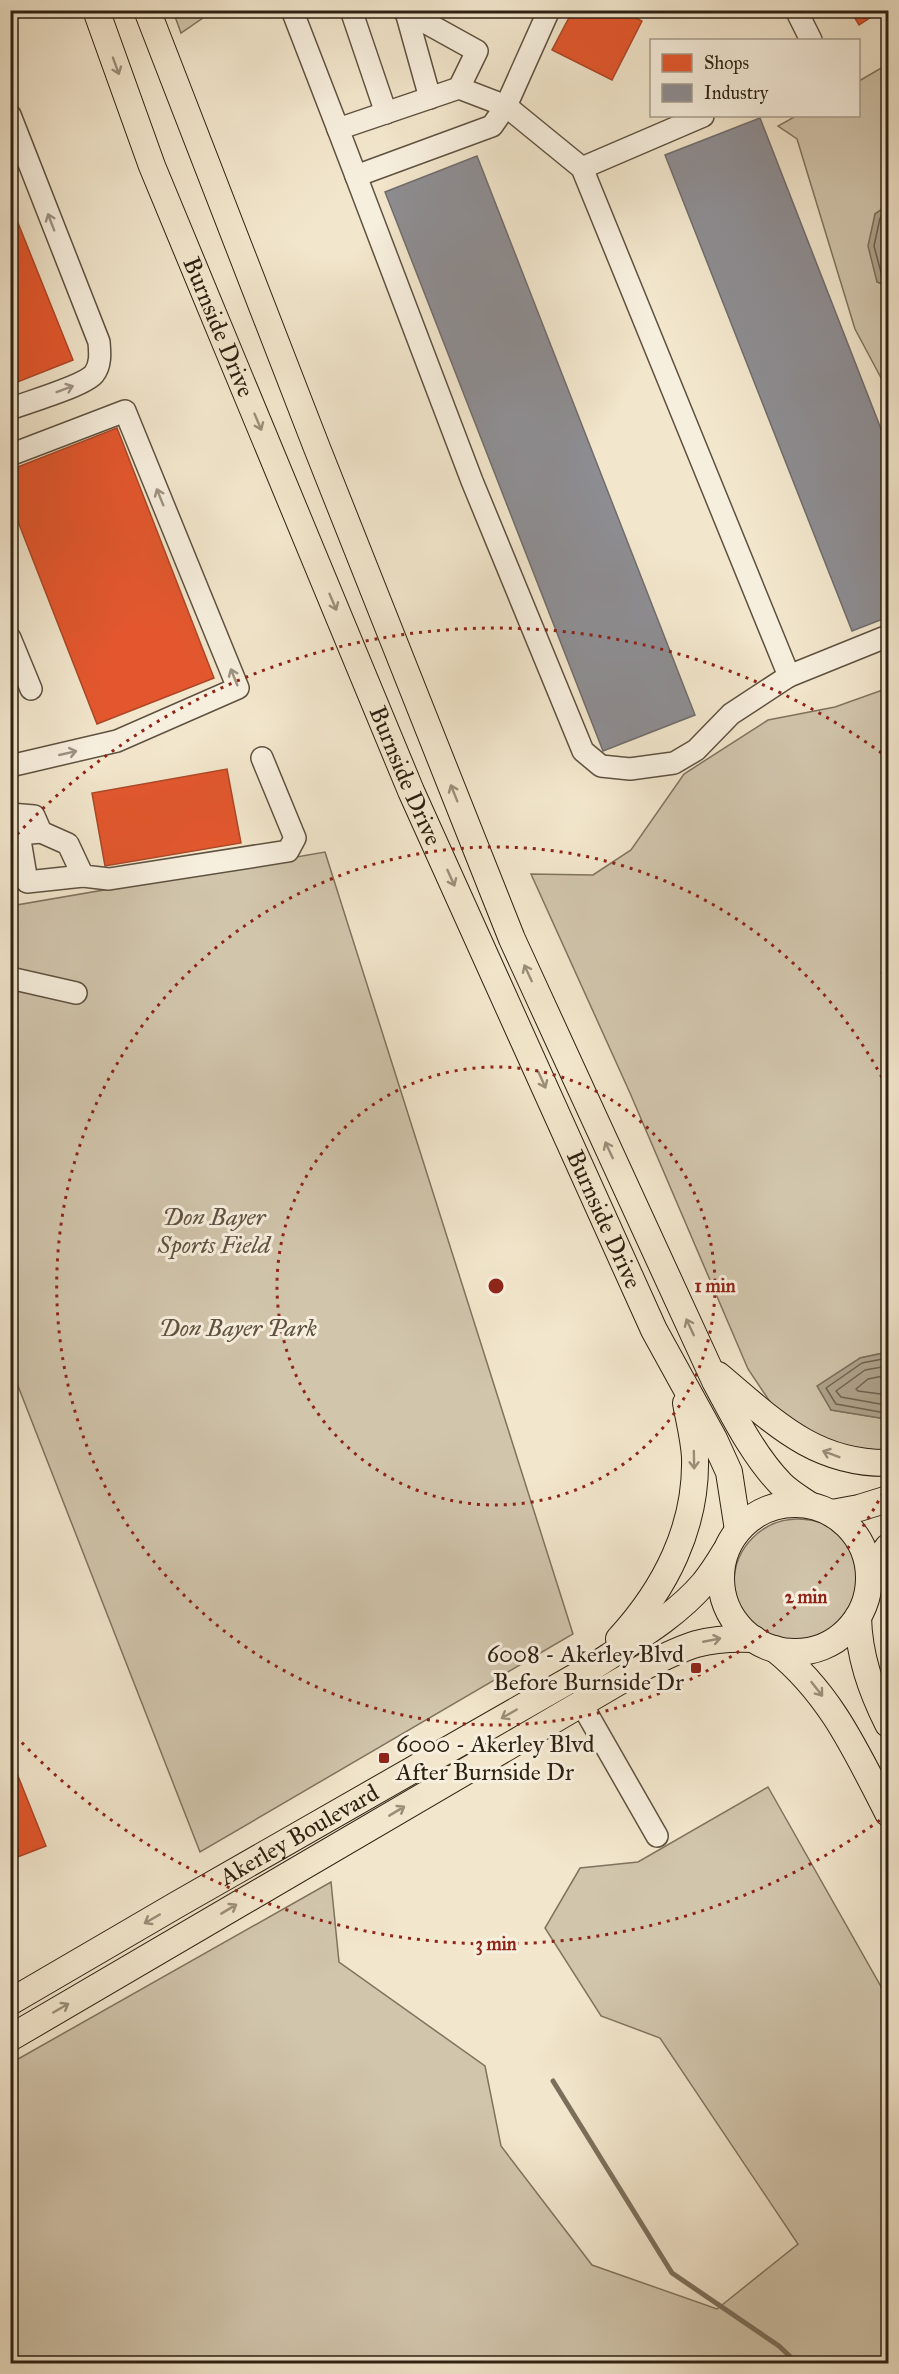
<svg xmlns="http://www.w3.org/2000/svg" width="899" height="2374" viewBox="0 0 899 2374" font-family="'IM FELL Great Primer',serif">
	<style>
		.green { fill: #d1c5ac; stroke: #80735f; stroke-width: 1.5 }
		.water { fill: #afa38d; stroke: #7b6f5c; stroke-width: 1.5 }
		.shops { fill: #e4572e; stroke: #ad4726; stroke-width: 1.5 }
		.industry { fill: #8d8d92; stroke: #706d6c; stroke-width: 1.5 }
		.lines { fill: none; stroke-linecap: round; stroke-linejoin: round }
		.shore { stroke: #6e6250; stroke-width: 1.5 }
		.stream { stroke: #7b6f5c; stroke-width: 5 }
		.minor-casing { stroke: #5f5240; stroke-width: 24 }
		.major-casing { stroke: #2e2112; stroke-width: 28 }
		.minor { stroke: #f7efde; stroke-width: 21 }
		.major { stroke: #f2e6cc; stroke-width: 26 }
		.oneway { stroke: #9a8d78 }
		.oneway2 { stroke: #9d9282 }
		.ring { fill: none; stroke: #8f2418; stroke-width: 3; stroke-dasharray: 3 6 }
		.poi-dot { fill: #8f2418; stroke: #f7efde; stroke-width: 2 }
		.labels { text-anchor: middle; stroke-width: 6; stroke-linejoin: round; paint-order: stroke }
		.street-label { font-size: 24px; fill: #2e2112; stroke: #f7efde }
		.park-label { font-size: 24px; font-style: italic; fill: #5f5240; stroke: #f7efde }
		.poi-label { font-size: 24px; fill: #2e2112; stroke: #f7efde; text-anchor: end }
		.centre { fill: #8f2418; stroke: #f7efde; stroke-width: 3 }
		.ring-label { font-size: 18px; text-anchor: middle; font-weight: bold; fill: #8f2418; stroke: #f7efde; stroke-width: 6; stroke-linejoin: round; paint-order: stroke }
	</style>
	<rect width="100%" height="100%" fill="#f2e6cc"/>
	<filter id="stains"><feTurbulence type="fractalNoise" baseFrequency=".00333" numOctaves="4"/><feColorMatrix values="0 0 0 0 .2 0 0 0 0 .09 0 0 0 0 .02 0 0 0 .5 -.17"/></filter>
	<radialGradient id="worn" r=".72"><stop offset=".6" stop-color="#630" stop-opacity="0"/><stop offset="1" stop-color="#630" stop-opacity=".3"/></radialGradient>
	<g class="green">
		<polygon points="173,11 213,11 181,33"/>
		<polygon points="888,64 888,205 875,214 877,282 888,286 888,391 855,329 797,139 778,126 796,116 858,116 859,81"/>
		<polygon points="888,688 888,964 881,973 888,976 888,1352 860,1358 831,1410 880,1418 888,1417 888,1447 851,1464 799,1445 748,1369 630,1093 531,874 593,875 631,850 684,774 768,720 835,707"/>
		<polygon points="325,852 573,1634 200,1852 11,1368 11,906"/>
		<circle cx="798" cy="1583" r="64"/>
		<polygon points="768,1787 888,1999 888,2363 18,2363 10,2348 11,2063 331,1882 339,1962 485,2066 501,2146 592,2265 717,2309 798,2244 660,2038 601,2016 545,1928 580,1868 638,1862"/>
	</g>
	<g class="water">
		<polygon points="888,205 888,286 877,282 868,246 875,214"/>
		<polygon points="888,1352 888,1417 880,1418 831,1410 817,1386 860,1358"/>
	</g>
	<g class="shops">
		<polygon points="573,10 621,10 642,21 612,80 552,50"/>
		<polygon points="850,10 882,10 859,25"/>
		<polygon points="10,203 73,360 10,385"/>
		<polygon points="117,428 214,678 97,724 10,501 10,470"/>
		<polygon points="227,769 241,843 105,866 92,793"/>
		<polygon points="10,1756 46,1846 10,1860"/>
	</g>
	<g class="industry">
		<polygon points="760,118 888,447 888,617 852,631 665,155"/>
		<polygon points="477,156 695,715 603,751 385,192"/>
	</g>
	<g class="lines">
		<g class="shore">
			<polyline points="888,212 880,218 874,246 882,276 888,280"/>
			<polyline points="888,1358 862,1363 826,1388 836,1404 880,1412 888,1411"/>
			<polyline points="888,1366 865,1370 836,1391 841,1397 880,1404 888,1404"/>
			<polyline points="888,1375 868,1379 856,1389 858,1391 888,1395"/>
		</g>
		<polyline class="stream" points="553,2081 672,2273 779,2346 798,2364"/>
		<g class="minor-casing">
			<g id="minor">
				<polyline points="292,10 338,129 459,88 506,106 549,10"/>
				<polyline points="351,10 386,113"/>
				<polyline points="403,10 477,51 459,88"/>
				<polyline points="796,10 811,40"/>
				<polyline points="406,12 430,98"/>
				<path d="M10,115L99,342C100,353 101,365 94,374C84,386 28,402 10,409"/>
				<polyline points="338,129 356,176 492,126 506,106 582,168 789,676 888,636"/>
				<polyline points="582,168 703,116"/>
				<polyline points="356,176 472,481 583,751 601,766 630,769 674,763 696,750 731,714 789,676"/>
				<polyline points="10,455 125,411 238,688 117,741 10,766"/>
				<polyline points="10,638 31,689"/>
				<polyline points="10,814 34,816 41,832 68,844 83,876 109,879 288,851 295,838 262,758"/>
				<polyline points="41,832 19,834 27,882 83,876"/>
				<polyline points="10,978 76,993"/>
				<polyline points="581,1703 657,1836"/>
			</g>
		</g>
		<g class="major-casing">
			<g id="major">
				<path id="s1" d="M96,10L152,166L411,791L654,1330L714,1439L729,1472L738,1530"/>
				<path d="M147,10L317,448L512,939L715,1381C734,1416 753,1455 781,1484C789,1492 799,1498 808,1504"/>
				<path d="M718,1375C772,1420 813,1464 888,1463"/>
				<circle cx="795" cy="1578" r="74"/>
				<polyline points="832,1513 859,1508 888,1499"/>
				<polyline points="870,1572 888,1547"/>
				<path d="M858,1617C859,1656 871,1690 888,1724"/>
				<path d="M619,1639C665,1589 697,1527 695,1457C694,1439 689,1420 686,1403"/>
				<path d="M775,1649C831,1694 856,1751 888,1813"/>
				<path id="s2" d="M10,2002L178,1904L596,1665C634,1640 675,1617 704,1583C712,1573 719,1562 725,1552"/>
				<path d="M10,2038L644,1667C687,1645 704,1637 754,1639"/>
			</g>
		</g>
		<use href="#minor" class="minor"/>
		<use href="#major" class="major"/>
	</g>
	<defs><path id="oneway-shaft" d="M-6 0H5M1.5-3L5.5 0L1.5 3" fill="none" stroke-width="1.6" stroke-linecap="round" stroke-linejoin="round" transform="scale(1.5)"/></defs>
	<g class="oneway">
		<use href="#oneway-shaft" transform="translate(116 66) rotate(70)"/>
		<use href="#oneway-shaft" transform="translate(258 422) rotate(67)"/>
		<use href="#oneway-shaft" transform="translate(333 602) rotate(67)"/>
		<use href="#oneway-shaft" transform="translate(454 793) rotate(-112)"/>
		<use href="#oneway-shaft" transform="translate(451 878) rotate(66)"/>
		<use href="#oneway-shaft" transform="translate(528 973) rotate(-115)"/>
		<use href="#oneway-shaft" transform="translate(542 1080) rotate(66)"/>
		<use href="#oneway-shaft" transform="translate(609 1150) rotate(-115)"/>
		<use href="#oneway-shaft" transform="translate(690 1327) rotate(-115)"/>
		<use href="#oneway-shaft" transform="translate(831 1454) rotate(-159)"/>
		<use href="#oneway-shaft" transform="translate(694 1460) rotate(89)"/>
		<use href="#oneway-shaft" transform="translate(712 1640) rotate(-11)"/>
		<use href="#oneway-shaft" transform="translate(817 1689) rotate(52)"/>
		<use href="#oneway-shaft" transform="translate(509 1714) rotate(150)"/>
		<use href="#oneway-shaft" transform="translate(397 1811) rotate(-31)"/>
		<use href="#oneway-shaft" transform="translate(229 1909) rotate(-31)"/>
		<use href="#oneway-shaft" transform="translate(152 1919) rotate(150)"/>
		<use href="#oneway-shaft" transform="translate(61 2008) rotate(-30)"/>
	</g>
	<g class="oneway2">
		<use href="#oneway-shaft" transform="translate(51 222) rotate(-111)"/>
		<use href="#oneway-shaft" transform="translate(65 389) rotate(-20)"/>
		<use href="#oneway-shaft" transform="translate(160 497) rotate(-112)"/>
		<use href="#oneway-shaft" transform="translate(234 677) rotate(-112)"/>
		<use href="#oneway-shaft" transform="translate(68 753) rotate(-13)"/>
	</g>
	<g class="ring">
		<circle cx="496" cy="1286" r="219"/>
		<path d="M887 1485A439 439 0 1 1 887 1087"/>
		<path d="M887 1815A658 658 0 0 1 11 1731M11 841A658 658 0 0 1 887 757"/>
	</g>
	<g class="poi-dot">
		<rect x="690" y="1662" width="12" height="12" rx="3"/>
		<rect x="378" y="1752" width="12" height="12" rx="3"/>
	</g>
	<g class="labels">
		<g class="street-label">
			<text dy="8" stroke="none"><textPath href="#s1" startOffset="340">Burnside Drive</textPath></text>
			<text dy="8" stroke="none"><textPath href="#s1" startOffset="826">Burnside Drive</textPath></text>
			<text dy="8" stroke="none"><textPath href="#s1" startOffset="1312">Burnside Drive</textPath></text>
			<text dy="8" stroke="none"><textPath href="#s2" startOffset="334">Akerley Boulevard</textPath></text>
		</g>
		<g class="park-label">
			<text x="214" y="1225">Don Bayer<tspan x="214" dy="28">Sports Field</tspan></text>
			<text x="238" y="1336">Don Bayer Park</text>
		</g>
		<g class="poi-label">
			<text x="684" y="1662">6008 - Akerley Blvd<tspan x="684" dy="28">Before Burnside Dr</tspan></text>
			<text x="396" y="1752" text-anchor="start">6000 - Akerley Blvd<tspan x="396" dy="28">After Burnside Dr</tspan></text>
		</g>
	</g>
	<circle cx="496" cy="1286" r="9" class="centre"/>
	<g class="ring-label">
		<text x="715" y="1292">1 min</text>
		<text x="806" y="1603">2 min</text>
		<text x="496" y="1950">3 min</text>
	</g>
	<rect width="899" height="2374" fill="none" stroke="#f2e6cc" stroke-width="36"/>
	<rect x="12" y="12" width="875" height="2350" fill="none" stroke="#2e2112" stroke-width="3"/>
	<rect x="18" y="18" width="863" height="2338" fill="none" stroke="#2e2112" stroke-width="1.5"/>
	<rect x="650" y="39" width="210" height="78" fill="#f7efde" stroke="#a79d8c" stroke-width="1.5"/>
	<rect x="662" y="54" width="30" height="18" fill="#e4572e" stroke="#a79d8c" stroke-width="1.5"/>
	<text x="704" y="69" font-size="18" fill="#2e2112">Shops</text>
	<rect x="662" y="84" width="30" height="18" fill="#8d8d92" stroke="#a79d8c" stroke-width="1.5"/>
	<text x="704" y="99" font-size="18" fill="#2e2112">Industry</text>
	<rect width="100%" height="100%" filter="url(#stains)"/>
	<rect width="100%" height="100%" fill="url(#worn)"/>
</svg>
